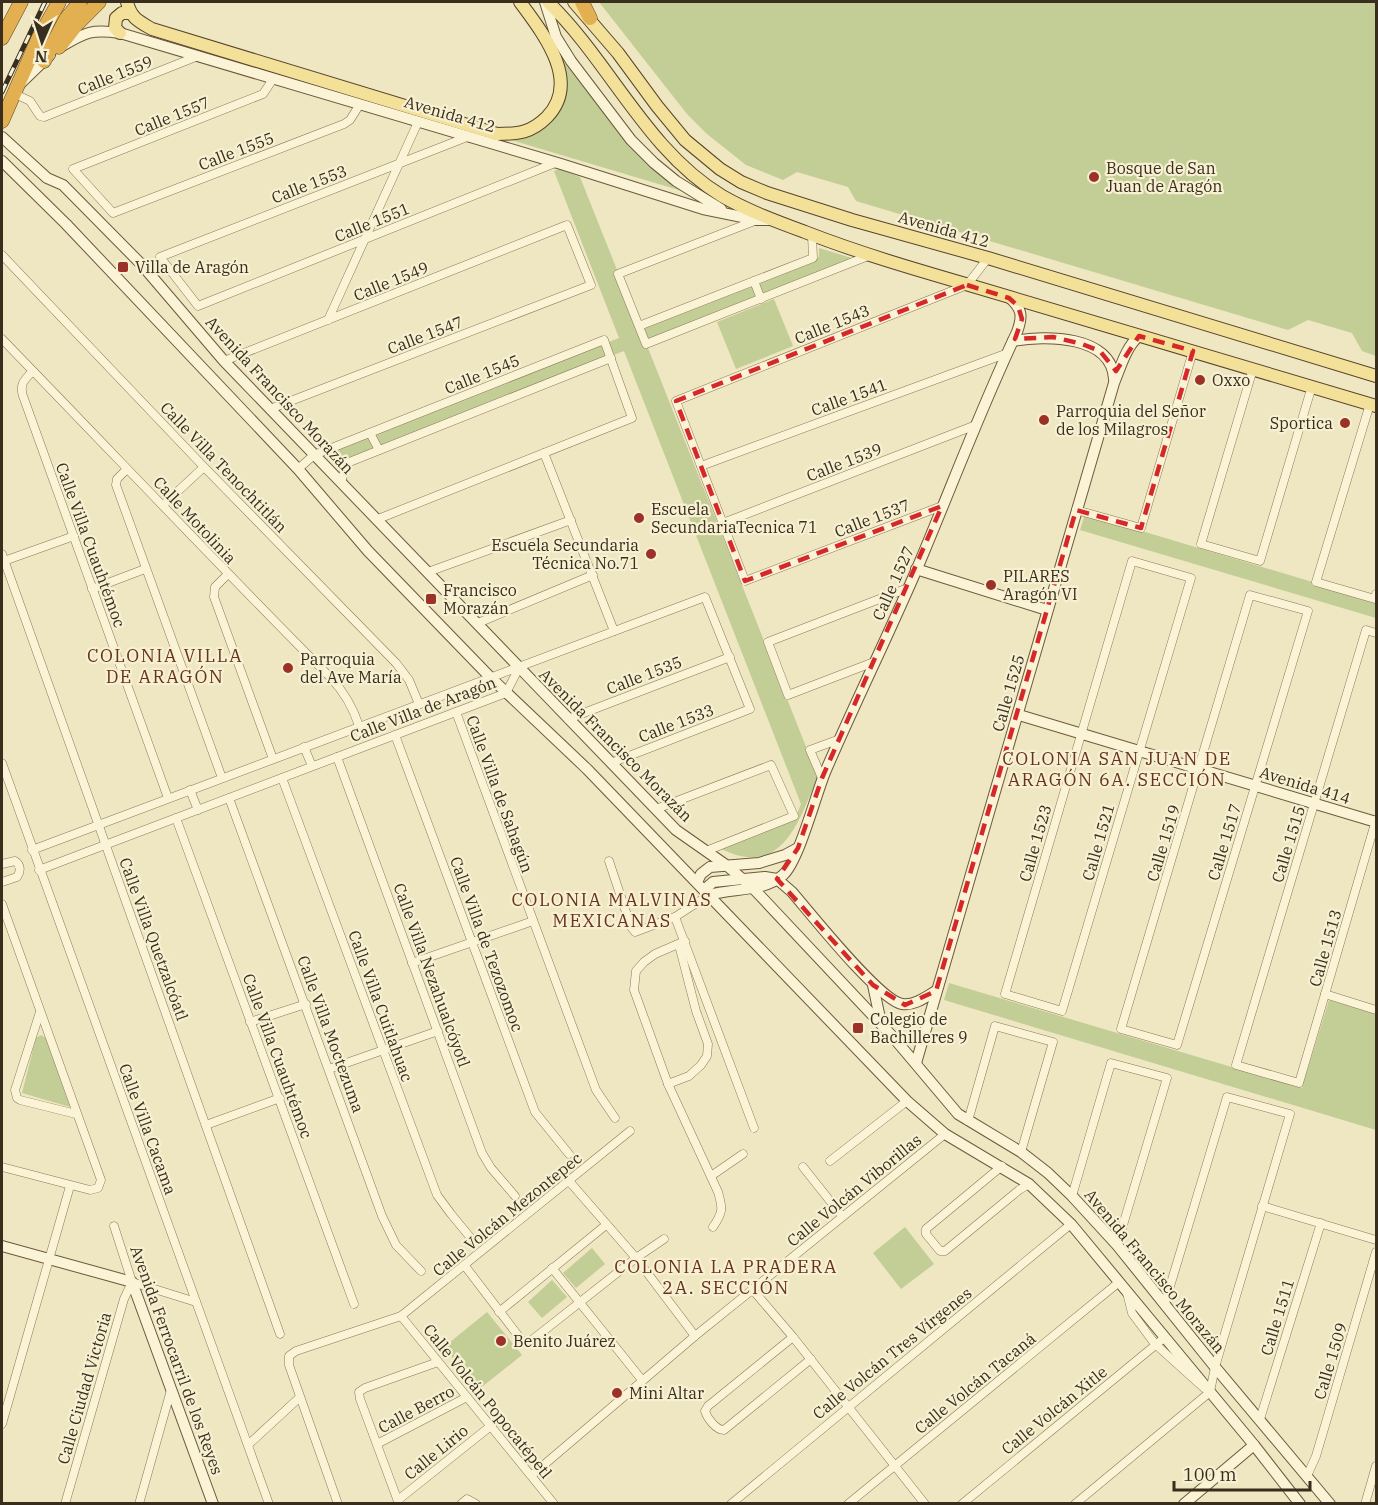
<svg xmlns="http://www.w3.org/2000/svg" width="1378" height="1505" viewBox="0 0 1378 1505" font-family="'IBM Plex Serif',serif">
	<style>
		.green { fill: #c2ce96 }
		.lines { fill: none; stroke-linecap: round; stroke-linejoin: round }
		.street-casing { stroke: #8a7859; stroke-width: 9 }
		.secondary-casing { stroke: #6c593c; stroke-width: 12 }
		.primary-casing { stroke: #57452d; stroke-width: 14 }
		.highway-casing { stroke: #57452d; stroke-width: 15 }
		.street { stroke: #faf3d6; stroke-width: 8 }
		.secondary { stroke: #faf3d6; stroke-width: 10 }
		.primary { stroke: #f4e199; stroke-width: 12 }
		.highway { stroke: #e2b050; stroke-width: 14 }
		.rail-casing { stroke: #392e1d; stroke-width: 5 }
		.rail { stroke: #f7f0d2; stroke-width: 3; stroke-dasharray: 9; stroke-linecap: butt }
		.marked { fill: none; stroke: #d62828; stroke-width: 4.5; stroke-dasharray: 12 8; stroke-linejoin: round }
		.poi-dot { fill: #9b3127; stroke: #f7f0d2; stroke-width: 2 }
		.labels { text-anchor: middle; stroke-width: 4.5; stroke-linejoin: round; paint-order: stroke }
		.street-label { font-size: 16px; fill: #392e1d; stroke: #f7f0d2 }
		.poi-label { font-size: 16px; fill: #392e1d; stroke: #f7f0d2; text-anchor: start }
		.neighbourhood-label { font-size: 18px; letter-spacing: 1.5px; fill: #67331b; stroke: #f7f0d2 }
	</style>
	<rect width="100%" height="100%" fill="#efe6c2"/>
	<g class="green">
		<polygon points="599,2 1376,2 1376,356 1362,351 1352,333 1308,320 1288,330 856,201 848,187 797,172 783,180 746,165 707,134 687,114"/>
		<polygon points="564,62 628,143 682,191 511,140 532,133 566,86"/>
		<path d="M559,169L580,177L641,330L815,262L819,256V248L855,259L646,343L818,777C803,809 788,867 741,856C734,855 726,851 719,848L795,819L801,804L624,351L346,460L340,468L326,453L619,338L554,171Z"/>
		<polygon points="774,299 793,346 736,369 717,322"/>
		<polygon points="1085,514 1376,601 1376,618 1080,530"/>
		<polygon points="949,983 1302,1088 1329,1000 1376,1014 1376,1130 944,1000"/>
		<polygon points="41,1035 46,1038 70,1107 22,1093 36,1038"/>
		<polygon points="905,1227 934,1264 901,1289 873,1253"/>
		<polygon points="592,1248 605,1264 576,1288 563,1273"/>
		<polygon points="552,1280 567,1297 542,1318 528,1302"/>
		<polygon points="487,1312 522,1355 478,1390 444,1347"/>
	</g>
	<g class="lines">
		<g class="street-casing">
			<g id="street">
				<polyline points="273,79 263,94 73,169 113,213 344,124 350,120 360,104"/>
				<polyline points="13,93 30,101 40,116 44,117 198,56"/>
				<polyline points="467,137 160,257 198,306 555,163"/>
				<polyline points="757,220 618,274 646,344 868,256"/>
				<polyline points="2,255 204,467 396,663 409,680 419,704"/>
				<polyline points="754,281 761,299"/>
				<polyline points="328,320 418,122"/>
				<polyline points="639,326 813,258 812,235"/>
				<path d="M2,339C112,452 220,567 331,678C345,693 353,707 359,726"/>
				<polyline points="224,361 567,225 591,285 270,409"/>
				<polyline points="1253,369 1201,544 1260,561 1312,386"/>
				<path d="M33,371C25,379 19,384 23,396L168,798"/>
				<polyline points="1370,404 1316,582 1375,599 1376,594"/>
				<polyline points="370,433 379,450"/>
				<polyline points="544,453 614,631"/>
				<polyline points="701,466 1008,353"/>
				<polyline points="127,469 117,479 116,485 222,778"/>
				<polyline points="298,469 314,455 604,340 632,418 378,519"/>
				<polyline points="341,482 347,463 611,358"/>
				<polyline points="163,505 204,467"/>
				<polyline points="942,506 745,581 676,401 967,285 988,258"/>
				<polyline points="1076,510 1141,528 1193,351"/>
				<polyline points="723,523 976,425"/>
				<polyline points="2,554 280,1334"/>
				<polyline points="4,561 74,536"/>
				<polygon points="1132,561 1191,578 1062,1011 1005,994"/>
				<polyline points="428,572 571,520"/>
				<polyline points="228,574 215,587 214,597 273,759"/>
				<polyline points="92,589 145,569"/>
				<polygon points="1250,595 1308,611 1177,1045 1121,1029"/>
				<polyline points="478,623 593,575"/>
				<polyline points="1376,633 1366,630 1236,1065 1299,1083 1376,820"/>
				<polyline points="874,662 788,695 768,642 908,588"/>
				<polyline points="456,712 596,1090 615,1118"/>
				<polyline points="568,719 730,657"/>
				<polyline points="395,735 535,1112 569,1154"/>
				<polyline points="304,747 312,766"/>
				<polyline points="337,757 482,1153 491,1168 515,1196"/>
				<polyline points="2,763 269,1504"/>
				<polyline points="282,778 437,1195 451,1214 470,1237"/>
				<polyline points="822,778 810,750 840,739"/>
				<polyline points="190,790 198,810"/>
				<polyline points="229,798 382,1216 396,1245 421,1271"/>
				<polyline points="656,809 771,765 794,816 706,851"/>
				<polyline points="176,818 354,1304"/>
				<polyline points="32,850 705,597 750,709 611,763"/>
				<polyline points="609,861 631,927 635,932 675,917 709,895"/>
				<path d="M2,864L15,861C21,865 21,871 17,877L2,882"/>
				<polyline points="39,870 506,693 519,668"/>
				<polyline points="2,904 101,1180 98,1188 90,1190 2,1167"/>
				<polyline points="675,917 754,1128"/>
				<path d="M685,941L655,954L644,962L636,971L634,990L668,1084L718,1192C723,1209 723,1212 713,1227"/>
				<polyline points="412,963 533,921"/>
				<polyline points="1325,994 1376,1010"/>
				<polyline points="40,1012 15,1090 17,1098 20,1100 76,1114"/>
				<polyline points="250,1022 306,1004"/>
				<polyline points="329,1069 438,1031"/>
				<polyline points="668,1084 689,1076 701,1065 707,1056 708,1044 696,1011 679,945"/>
				<polyline points="968,1121 995,1026 1053,1042 1021,1152"/>
				<polyline points="206,1125 280,1098"/>
				<polyline points="830,1161 907,1101"/>
				<polyline points="1002,1166 926,1229 926,1234 940,1251 945,1251 1019,1190 1029,1184"/>
				<polyline points="803,1167 842,1216"/>
				<polyline points="711,1176 743,1154"/>
				<polyline points="569,1181 636,1258 695,1336"/>
				<polyline points="1072,1196 1111,1063 1167,1078 1117,1245"/>
				<polyline points="1262,1206 1376,1240"/>
				<polyline points="114,1226 132,1282"/>
				<polyline points="465,1266 523,1342 527,1344 636,1258 664,1239"/>
				<polyline points="552,1268 642,1380"/>
				<polyline points="132,1282 196,1302"/>
				<polyline points="752,1289 793,1337 925,1504"/>
				<polyline points="1127,1293 1132,1313 1155,1344 1204,1388"/>
				<polyline points="1165,1303 1227,1097 1290,1114 1215,1367 1210,1392"/>
				<polyline points="499,1312 606,1225"/>
				<polyline points="401,1316 554,1504"/>
				<path d="M793,1337L708,1406L705,1411C707,1418 716,1430 724,1430L811,1359"/>
				<polyline points="1260,1419 1321,1223"/>
				<polyline points="2,1424 70,1186"/>
				<polyline points="377,1444 467,1397"/>
				<polyline points="248,1445 300,1397"/>
				<polyline points="532,1475 695,1336 945,1134"/>
				<polyline points="1307,1476 1316,1456 1376,1252"/>
				<polyline points="398,1500 492,1425"/>
				<polyline points="65,1504 124,1299 132,1282"/>
				<polyline points="139,1504 171,1390"/>
				<polyline points="338,1504 289,1365 289,1356 296,1351 401,1316 630,1131"/>
				<polyline points="399,1504 360,1399 359,1392 365,1388 438,1362"/>
				<polyline points="461,1504 467,1499 476,1504"/>
				<polyline points="731,1504 1071,1224"/>
				<polyline points="848,1504 1118,1283"/>
				<polyline points="962,1504 1164,1338"/>
				<polyline points="1075,1504 1210,1392"/>
				<polyline points="1365,1504 1376,1466"/>
			</g>
		</g>
		<g class="secondary-casing">
			<g id="secondary">
				<polyline points="545,2 556,37 571,61 631,140 654,163 676,181 721,209"/>
				<path d="M62,46C86,32 92,29 120,33L561,164L703,209L757,220H771"/>
				<polyline points="20,84 50,55"/>
				<polyline points="2,137 47,178 63,185 142,265 224,361 676,830 726,865 752,887 893,1037 958,1114 1021,1152 1048,1173 1072,1196 1117,1245 1215,1367 1330,1504"/>
				<polyline points="2,161 66,224 298,469 368,551 490,677 587,769 907,1101 945,1134 1029,1184 1071,1224 1254,1445 1300,1504"/>
				<path d="M1013,341C1045,335 1112,335 1114,379"/>
				<polyline points="916,569 1047,610"/>
				<polyline points="1019,715 1376,822"/>
				<polyline points="697,882 701,874 710,867 759,863 785,855 798,848"/>
				<path d="M704,890L713,882L765,877L777,879L792,892C811,914 879,1000 902,1004C914,1006 926,997 936,991"/>
				<path d="M709,895C733,888 764,892 783,875C799,861 816,793 826,770C855,703 887,638 916,571C950,491 980,410 1017,332C1023,316 1022,309 1010,298"/>
				<polyline points="873,985 881,1023"/>
				<path d="M916,1063L1114,383C1121,366 1126,347 1139,336"/>
				<polyline points="2,1246 132,1282 213,1504"/>
				<polyline points="1184,1504 1254,1445"/>
			</g>
		</g>
		<g class="primary-casing">
			<g id="primary">
				<path d="M127,2C131,18 138,21 152,29L497,134C518,134 531,133 547,117C582,81 542,32 520,2"/>
				<path d="M548,2C610,62 646,150 722,196C748,211 778,222 805,232C859,253 914,269 969,285C1105,326 1241,365 1376,406"/>
				<polyline points="574,2 618,53 657,106 685,140 720,169 741,182 767,193 852,220 988,258 1376,376"/>
				<polyline points="120,33 115,28 116,18 122,13 130,13"/>
			</g>
		</g>
		<g class="highway-casing">
			<g id="highway">
				<polyline points="582,2 590,18"/>
				<polyline points="2,38 21,2"/>
				<polyline points="59,47 77,24 99,2"/>
				<polyline points="44,61 66,19 80,2"/>
				<polyline points="2,121 38,39 59,2"/>
			</g>
		</g>
		<use href="#street" class="street"/>
		<use href="#secondary" class="secondary"/>
		<use href="#primary" class="primary"/>
		<use href="#highway" class="highway"/>
		<g class="rail-casing">
			<polyline id="rail" points="2,92 45,2"/>
		</g>
		<use href="#rail" class="rail"/>
	</g>
	<path class="marked" d="M967,285L1009,298L1018,306L1022,319L1015,339L1053,337L1082,344L1100,351L1116,371L1139,336L1193,351L1141,528L1076,510L936,991L905,1005L873,985L777,879L798,848L822,778L942,506L745,581L676,401Z"/>
	<g class="poi-dot">
		<circle cx="1094" cy="177" r="6"/>
		<rect x="117" y="261" width="12" height="12" rx="3"/>
		<circle cx="1200" cy="380" r="6"/>
		<circle cx="1044" cy="420" r="6"/>
		<circle cx="1345" cy="423" r="6"/>
		<circle cx="639" cy="518" r="6"/>
		<circle cx="651" cy="554" r="6"/>
		<circle cx="991" cy="585" r="6"/>
		<rect x="425" y="593" width="12" height="12" rx="3"/>
		<circle cx="288" cy="668" r="6"/>
		<rect x="852" y="1022" width="12" height="12" rx="3"/>
		<circle cx="501" cy="1341" r="6"/>
		<circle cx="617" cy="1393" r="6"/>
	</g>
	<g class="labels">
		<g class="street-label">
			<text transform="translate(115 75) rotate(-22)" y="6">Calle 1559</text>
			<text transform="translate(450 114) rotate(16)" y="6">Avenida 412</text>
			<text transform="translate(172 116) rotate(-22)" y="6">Calle 1557</text>
			<text transform="translate(236 151) rotate(-21)" y="6">Calle 1555</text>
			<text transform="translate(309 184) rotate(-21)" y="6">Calle 1553</text>
			<text transform="translate(372 222) rotate(-22)" y="6">Calle 1551</text>
			<text transform="translate(944 229) rotate(16)" y="6">Avenida 412</text>
			<text transform="translate(391 281) rotate(-22)" y="6">Calle 1549</text>
			<text transform="translate(832 324) rotate(-22)" y="6">Calle 1543</text>
			<text transform="translate(425 335) rotate(-21)" y="6">Calle 1547</text>
			<text transform="translate(482 374) rotate(-22)" y="6">Calle 1545</text>
			<text transform="translate(280 395) rotate(47)" y="6">Avenida Francisco Morazán</text>
			<text transform="translate(849 397) rotate(-20)" y="6">Calle 1541</text>
			<text transform="translate(844 462) rotate(-21)" y="6">Calle 1539</text>
			<text transform="translate(224 467) rotate(46)" y="6">Calle Villa Tenochtitlán</text>
			<text transform="translate(872 518) rotate(-21)" y="6">Calle 1537</text>
			<text transform="translate(195 520) rotate(47)" y="6">Calle Motolinia</text>
			<text transform="translate(91 545) rotate(70)" y="6">Calle Villa Cuauhtémoc</text>
			<text transform="translate(893 583) rotate(-66)" y="6">Calle 1527</text>
			<text transform="translate(644 675) rotate(-21)" y="6">Calle 1535</text>
			<text transform="translate(1008 693) rotate(-74)" y="6">Calle 1525</text>
			<text transform="translate(423 709) rotate(-21)" y="6">Calle Villa de Aragón</text>
			<text transform="translate(676 723) rotate(-21)" y="6">Calle 1533</text>
			<text transform="translate(616 745) rotate(45)" y="6">Avenida Francisco Morazán</text>
			<text transform="translate(1305 785) rotate(17)" y="6">Avenida 414</text>
			<text transform="translate(500 794) rotate(70)" y="6">Calle Villa de Sahagún</text>
			<text transform="translate(1098 842) rotate(-74)" y="6">Calle 1521</text>
			<text transform="translate(1224 842) rotate(-73)" y="6">Calle 1517</text>
			<text transform="translate(1035 843) rotate(-74)" y="6">Calle 1523</text>
			<text transform="translate(1163 843) rotate(-73)" y="6">Calle 1519</text>
			<text transform="translate(1288 844) rotate(-73)" y="6">Calle 1515</text>
			<text transform="translate(154 939) rotate(70)" y="6">Calle Villa Quetzalcóatl</text>
			<text transform="translate(487 944) rotate(70)" y="6">Calle Villa de Tezozomoc</text>
			<text transform="translate(1325 948) rotate(-74)" y="6">Calle 1513</text>
			<text transform="translate(432 975) rotate(70)" y="6">Calle Villa Nezahualcóyotl</text>
			<text transform="translate(381 1006) rotate(70)" y="6">Calle Villa Cuitlahuac</text>
			<text transform="translate(331 1034) rotate(70)" y="6">Calle Villa Moctezuma</text>
			<text transform="translate(278 1056) rotate(70)" y="6">Calle Villa Cuauhtémoc</text>
			<text transform="translate(148 1129) rotate(70)" y="6">Calle Villa Cacama</text>
			<text transform="translate(854 1190) rotate(-39)" y="6">Calle Volcán Viborillas</text>
			<text transform="translate(507 1214) rotate(-39)" y="6">Calle Volcán Mezontepec</text>
			<text transform="translate(1155 1271) rotate(50)" y="6">Avenida Francisco Morazán</text>
			<text transform="translate(1277 1317) rotate(-73)" y="6">Calle 1511</text>
			<text transform="translate(892 1353) rotate(-39)" y="6">Calle Volcán Tres Vírgenes</text>
			<text transform="translate(177 1360) rotate(70)" y="6">Avenida Ferrocarril de los Reyes</text>
			<text transform="translate(1330 1361) rotate(-73)" y="6">Calle 1509</text>
			<text transform="translate(975 1383) rotate(-39)" y="6">Calle Volcán Tacaná</text>
			<text transform="translate(84 1388) rotate(-74)" y="6">Calle Ciudad Victoria</text>
			<text transform="translate(488 1401) rotate(51)" y="6">Calle Volcán Popocatépetl</text>
			<text transform="translate(416 1409) rotate(-28)" y="6">Calle Berro</text>
			<text transform="translate(1054 1410) rotate(-39)" y="6">Calle Volcán Xitle</text>
			<text transform="translate(436 1452) rotate(-39)" y="6">Calle Lirio</text>
		</g>
		<g class="poi-label">
			<text x="1106" y="174">Bosque de San<tspan x="1106" dy="18">Juan de Aragón</tspan></text>
			<text x="135" y="273">Villa de Aragón</text>
			<text x="1212" y="386">Oxxo</text>
			<text x="1056" y="417">Parroquia del Señor<tspan x="1056" dy="18">de los Milagros</tspan></text>
			<text x="1333" y="429" text-anchor="end">Sportica</text>
			<text x="651" y="515">Escuela<tspan x="651" dy="18">SecundariaTecnica 71</tspan></text>
			<text x="639" y="551" text-anchor="end">Escuela Secundaria<tspan x="639" dy="18">Técnica No.71</tspan></text>
			<text x="1003" y="582">PILARES<tspan x="1003" dy="18">Aragón VI</tspan></text>
			<text x="443" y="596">Francisco<tspan x="443" dy="18">Morazán</tspan></text>
			<text x="300" y="665">Parroquia<tspan x="300" dy="18">del Ave María</tspan></text>
			<text x="870" y="1025">Colegio de<tspan x="870" dy="18">Bachilleres 9</tspan></text>
			<text x="513" y="1347">Benito Juárez</text>
			<text x="629" y="1399">Mini Altar</text>
		</g>
		<g class="neighbourhood-label">
			<text x="165" y="662">COLONIA VILLA<tspan x="165" dy="21">DE ARAGÓN</tspan></text>
			<text x="1117" y="765">COLONIA SAN JUAN DE<tspan x="1117" dy="21">ARAGÓN 6A. SECCIÓN</tspan></text>
			<text x="612" y="906">COLONIA MALVINAS<tspan x="612" dy="21">MEXICANAS</tspan></text>
			<text x="726" y="1273">COLONIA LA PRADERA<tspan x="726" dy="21">2A. SECCIÓN</tspan></text>
		</g>
	</g>
	<rect width="1378" height="1505" fill="none" stroke="#392e1d" stroke-width="6"/>
	<g transform="translate(42 42) rotate(183)" stroke="#f7f0d2" stroke-width="4.5" paint-order="stroke">
	<path d="M0-4.5L10 22L0 15L-10 22Z" fill="#392e1d"/>
	<text y="-9" font-size="16" font-weight="bold" text-anchor="middle" fill="#392e1d">N</text>
	</g>
	<path d="M1174 1481v9h136v-9" fill="none" stroke="#392e1d" stroke-width="3"/>
	<text x="1183" y="1481" font-size="18" fill="#392e1d" stroke="#f7f0d2" stroke-width="4.5" paint-order="stroke">100 m</text>
</svg>
